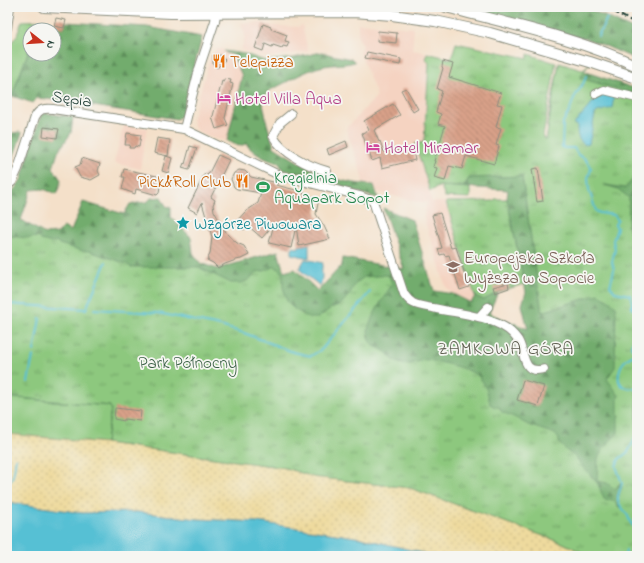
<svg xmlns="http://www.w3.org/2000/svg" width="644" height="563" viewBox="0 0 644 563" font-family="'Indie Flower',sans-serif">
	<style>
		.built { fill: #f5d3c1 }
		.grass { fill: #8dc87e; stroke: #568259 }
		.forest { fill: url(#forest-firs); stroke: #487450 }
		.sand { fill: url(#sand-dots); stroke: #868c69 }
		.park { fill: url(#park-tufts); stroke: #568259 }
		.water { fill: #57c0d4; stroke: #3b7e84 }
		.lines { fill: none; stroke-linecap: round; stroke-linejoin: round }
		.stream { stroke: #57c0d4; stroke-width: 2 }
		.building { fill: url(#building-back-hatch) }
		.minor-casing { stroke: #8a8e7e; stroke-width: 10 }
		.major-casing { stroke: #8a8e7e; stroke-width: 12 }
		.minor { stroke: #fff; stroke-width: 8 }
		.major { stroke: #fff; stroke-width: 10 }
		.rail { stroke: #1f3d34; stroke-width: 2; stroke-dasharray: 6 3; stroke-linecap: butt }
		.labels { text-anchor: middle; stroke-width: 3.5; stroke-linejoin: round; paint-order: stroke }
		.food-label { font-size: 17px; fill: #c56008; stroke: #f6f6f2; text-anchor: start }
		.street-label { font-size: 17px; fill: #1f3d34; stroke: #f6f6f2 }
		.hotel-label { font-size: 17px; fill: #b23c85; stroke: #f6f6f2; text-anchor: start }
		.leisure-label { font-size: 17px; fill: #27864d; stroke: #f6f6f2; text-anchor: start }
		.culture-label { font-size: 17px; fill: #0d838f; stroke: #f6f6f2; text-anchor: start }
		.education-label { font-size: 17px; fill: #785e54; stroke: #f6f6f2; text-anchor: start }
		.park-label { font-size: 17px; fill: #3a6046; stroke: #f6f6f2 }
		.neighbourhood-label { font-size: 18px; letter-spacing: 1px; fill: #606052; stroke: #f6f6f2 }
	</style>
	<defs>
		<pattern id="forest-firs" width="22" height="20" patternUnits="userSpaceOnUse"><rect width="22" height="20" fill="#72ac6d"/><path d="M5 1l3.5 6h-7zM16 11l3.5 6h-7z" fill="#5d8d5a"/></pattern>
		<pattern id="sand-dots" width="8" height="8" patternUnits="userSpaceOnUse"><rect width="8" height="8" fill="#eeda9e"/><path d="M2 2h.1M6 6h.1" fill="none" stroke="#ccbc89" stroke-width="1.8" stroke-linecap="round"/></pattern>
		<pattern id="park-tufts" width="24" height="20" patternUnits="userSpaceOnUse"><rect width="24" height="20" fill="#8dc87e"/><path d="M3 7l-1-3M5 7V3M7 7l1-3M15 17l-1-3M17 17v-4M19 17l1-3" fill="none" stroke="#73a468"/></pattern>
		<pattern id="building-back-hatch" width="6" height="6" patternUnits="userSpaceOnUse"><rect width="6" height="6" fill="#d9a189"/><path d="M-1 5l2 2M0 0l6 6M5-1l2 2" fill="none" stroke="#af8471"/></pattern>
	</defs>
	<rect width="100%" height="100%" fill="#f6f6f2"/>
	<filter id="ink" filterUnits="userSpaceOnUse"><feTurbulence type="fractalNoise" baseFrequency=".025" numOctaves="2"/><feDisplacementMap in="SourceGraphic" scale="8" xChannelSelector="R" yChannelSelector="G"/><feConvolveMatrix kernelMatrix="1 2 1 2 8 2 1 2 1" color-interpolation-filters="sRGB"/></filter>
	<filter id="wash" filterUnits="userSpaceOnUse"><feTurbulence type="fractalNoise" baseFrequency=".012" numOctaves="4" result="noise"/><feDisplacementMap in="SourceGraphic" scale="16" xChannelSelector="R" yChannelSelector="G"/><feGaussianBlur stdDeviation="0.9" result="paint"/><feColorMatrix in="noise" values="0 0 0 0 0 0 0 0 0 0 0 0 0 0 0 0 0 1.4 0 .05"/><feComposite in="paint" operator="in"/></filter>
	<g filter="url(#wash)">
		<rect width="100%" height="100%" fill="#f4e0c9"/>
		<g class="built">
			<polygon points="241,23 264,23 274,26 299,27 302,25 308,51 271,57 261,56 241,50 245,36"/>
			<polygon points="358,23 414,28 412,50 427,53 426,60 429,63 424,142 415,144 421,161 432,202 446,202 475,296 471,303 453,294 446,287 424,218 427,202 417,202 363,188 362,175 346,129 377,96 360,53 363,44 358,38"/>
			<polygon points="217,49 222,49 226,53 233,55 242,76 227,141 212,138 198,131 194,127 192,120 211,55"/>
			<polygon points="124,125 147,128 140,169 114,163"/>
		</g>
		<g class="grass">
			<polygon points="46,20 45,30 30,30 30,47 12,96 7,96 7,49 17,35 22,21"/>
			<polygon points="441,186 470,188 470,198 445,197"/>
			<polygon points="7,397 110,406 111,409 106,443 7,434"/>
		</g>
		<g class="forest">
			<polygon points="483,7 585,7 637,31 637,60 608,47 587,39 534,27 490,14"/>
			<polygon points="66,22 147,27 202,37 181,116 177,119 55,100 37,98 33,103 12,96 30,47 30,54 54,54 54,30 48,30 50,24 64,28"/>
			<path d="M224,51L245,54L265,61L294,58L322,52L331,55L352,59L355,62C345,65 334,64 324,66C304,70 287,83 268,91L263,103L267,124L274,147C309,169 332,183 374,185L378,198C361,194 345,187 328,180C314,175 298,172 283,170L279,163C266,160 254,154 246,144L239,146L227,141L242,76L233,55L226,53Z"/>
			<polygon points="559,63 637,89 637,556 627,555 590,556 563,543 410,488 313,477 286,468 106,443 111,409 110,406 7,397 7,193 14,190 21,180 41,115 44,113 73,117 71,133 58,152 53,168 61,180 57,194 43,189 31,190 21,220 45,234 58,233 63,227 71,231 83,202 124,214 130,204 147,202 151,198 161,197 166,206 171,208 171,217 191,237 193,253 200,263 217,269 278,251 284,272 295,269 318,291 342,265 343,258 404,269 383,208 412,220 434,291 453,294 471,303 475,296 484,300 498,292 489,313 528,329 522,305 526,292 507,199 508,190 464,187 469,178 522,176 542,312 592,296 547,126"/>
			<polygon points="19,132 22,133 7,176 7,134"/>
		</g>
		<polygon class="sand" points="7,434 106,443 287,468 314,477 410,488 563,543 590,556 436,556 361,538 257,522 197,519 137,512 82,513 7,502"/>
		<g class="park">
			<path d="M456,43L528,58V54L556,63L543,136L546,140L559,63L582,70L585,69L593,57H594C590,65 583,71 580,78L637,95V167L634,177L626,188L605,185L618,189L629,198L628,227L637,244V540L632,549L631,556H590L563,543L410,488L313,477L286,468L106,443L111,409L110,406L7,397V236L28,238L38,237L41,240L52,243L57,241L59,244L83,251H89L127,264L130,267H198L231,283H241L249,280L256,272L264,271L275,266L283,274V287L287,301L294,309L301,313L310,318H318L331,308L341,304L349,295L355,284L364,277L387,275L390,278L392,285C385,294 370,319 368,330C368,335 370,340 372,345C376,347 382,349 386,352C392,358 393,362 403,364C410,365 418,361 425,360C435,360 471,369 478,376C486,384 488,394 490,404L495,407H499L502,412L516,418L528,425L555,434L559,439V443L567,451L575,456L585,470L588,472L598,484L604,499L607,501L611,499L620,508L618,497L622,487L621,482L615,489L607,483L597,481L598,458L606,445L618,433V394L607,379L615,367L616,306L599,294L542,312L522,176L469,178L464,187L441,186L430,191L415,144L424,142L429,63L426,60L427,53L451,59Z"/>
			<polygon points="495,199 507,199 524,284 498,292 484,300 475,296 446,202 493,201"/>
		</g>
		<g class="water">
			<path d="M604,94L614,97L612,108L597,112L595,114L589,144L586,145C577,141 577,134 577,125H574L575,123L599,95Z"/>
			<polygon points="309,244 309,258 291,254 293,247 298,248 299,246"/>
			<path d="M305,259L323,263C320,272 324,278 320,286L299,269Z"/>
			<polygon points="7,502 82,513 137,512 197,519 257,522 361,538 436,556 7,556"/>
		</g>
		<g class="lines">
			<g class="stream">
				<polyline points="598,36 607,18"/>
				<polyline points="586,76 584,82 574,98 569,112 563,122 562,147 564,148 574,148 578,155 584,158 590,165 591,169 588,178 589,190 596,211 600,213 614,215 618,220 615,224 617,228 613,241 615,249 612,262 614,270 610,286 615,292 630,295 632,302 632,308 637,312"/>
				<polyline points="7,269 9,269 7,278"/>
				<polyline points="7,304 86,309 106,262"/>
				<polyline points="94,309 158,313 220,326 244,333 293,352 311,356 322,349 370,292"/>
				<path d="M637,340L633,341L631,346L636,354C633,355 630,357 627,359C619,365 613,384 627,388C630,389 634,388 637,389"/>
				<polyline points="34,351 40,318"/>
				<polyline points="28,382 33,356"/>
				<polyline points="637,435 628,452 619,459 616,466 622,483 618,496 618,502 628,516 630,522 637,530"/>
				<path d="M7,486C15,478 14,468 16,458"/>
				<polyline points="625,556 626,550"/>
			</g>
		</g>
		<g id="blocks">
			<g class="building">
				<polygon points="56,18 66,20 64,28 54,26"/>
				<polygon points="263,24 271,27 271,29 287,35 285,41 289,42 287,47 283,46 282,48 273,45 272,47 265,44 263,51 255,48"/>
				<polygon points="378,31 397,33 396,43 377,41"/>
				<polygon points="367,52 401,59 400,65 365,58"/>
				<polygon points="213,55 220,55 225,60 217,68 213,64"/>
				<polygon points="443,61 453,64 449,77 501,93 497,104 502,105 496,127 501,128 496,145 499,146 494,164 466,156 462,169 449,166 445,181 434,178 437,168 433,167 435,161 434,161 445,126 438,124 441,114 436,112 442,91 437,89 443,68 442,67"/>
				<polygon points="224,79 231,80 230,83 233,84 225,118 228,125 216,129 212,117 213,116 222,81 224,82"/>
				<polygon points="406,88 418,109 413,112 401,90"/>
				<polygon points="393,104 400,115 374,130 379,142 380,141 384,152 394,149 394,151 412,147 415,160 382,168 380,158 372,161 362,133 369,130 364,121"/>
				<polygon points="44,127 59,129 57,138 43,136"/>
				<polygon points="127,133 141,135 139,147 135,146 134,148 129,148 130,145 125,145"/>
				<polygon points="157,138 170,140 168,156 154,153"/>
				<polygon points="346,141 348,147 329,155 327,149"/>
				<polygon points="190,146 197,148 189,170 182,168 184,163 185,164"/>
				<polygon points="218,155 229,160 211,197 215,200 213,205 214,211 227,234 237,243 244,246 249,255 241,259 236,260 225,264 218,268 213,263 207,260 210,254 212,237 202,203 197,213 188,208 205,173 208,175"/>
				<polygon points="166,156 172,158 168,173 162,171"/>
				<polygon points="82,158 100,164 98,171 100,175 91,180 80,177 75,167 80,165"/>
				<polygon points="538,168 543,201 537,202 532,169"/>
				<polygon points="124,169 161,177 159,193 157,195 136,189 135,194 122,189 125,177 122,177"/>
				<polygon points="239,170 245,171 251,177 278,183 276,185 304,192 303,194 319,198 316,214 324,226 330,239 299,246 296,226 291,248 269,243 274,224 262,238 248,226 244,230 235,223 245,212 258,203 261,193 237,189 234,187 231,179 234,173"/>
				<polygon points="440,213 451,248 456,247 469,287 460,290 449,255 445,256 444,254 440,255 438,249 442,248 432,215"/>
				<polygon points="508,283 509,288 495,293 493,287"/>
				<polygon points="523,380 544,386 538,406 517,400"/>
				<polygon points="115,408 141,411 140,421 124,419 124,421 114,419"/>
			</g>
		</g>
	</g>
	<g filter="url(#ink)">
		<use href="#blocks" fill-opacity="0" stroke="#8a8e7e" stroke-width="1"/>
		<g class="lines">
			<g class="minor-casing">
				<g id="minor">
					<polyline points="7,28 10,7"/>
					<polyline points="596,94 604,90 637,98"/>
					<path d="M291,114L280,123L273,136C282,153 308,166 327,171L323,186"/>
					<polyline points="184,129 199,69 215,21 217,7"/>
					<path d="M7,186L12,182L18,169L35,117C39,109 44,108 53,109L184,129L279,175L360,196L373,201L404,294C407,298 409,301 413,303C419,306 427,307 433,308C454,313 477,314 496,323C504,326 513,333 518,340C526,353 521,375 544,369"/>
					<polyline points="479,317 488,307"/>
				</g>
			</g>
			<g class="major-casing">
				<g id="major">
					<polyline points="44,7 171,13 354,12 392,15 435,21 490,33 590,62 637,78"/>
					<path d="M446,7C509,24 578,38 637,66"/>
				</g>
			</g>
			<use href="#minor" class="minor"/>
			<use href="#major" class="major"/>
			<g class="rail">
				<polyline points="605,7 637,24"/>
				<polyline points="629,7 637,11"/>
			</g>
		</g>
	</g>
	<defs>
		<g id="restaurant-bare" transform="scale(1.08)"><path d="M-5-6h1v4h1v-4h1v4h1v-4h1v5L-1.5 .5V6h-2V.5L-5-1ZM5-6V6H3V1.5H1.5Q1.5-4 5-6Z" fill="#e8710a" stroke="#f6f6f2" stroke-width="2.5" paint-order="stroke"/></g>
		<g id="hotel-bare" transform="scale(1.08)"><path d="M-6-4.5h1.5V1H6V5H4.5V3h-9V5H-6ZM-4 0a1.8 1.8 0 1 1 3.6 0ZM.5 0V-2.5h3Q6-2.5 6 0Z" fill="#d1479c" stroke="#f6f6f2" stroke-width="2.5" paint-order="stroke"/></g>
		<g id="stadium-bare" transform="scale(1.08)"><path d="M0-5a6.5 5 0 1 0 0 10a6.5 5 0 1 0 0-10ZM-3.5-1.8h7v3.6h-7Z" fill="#2e9e5b" stroke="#f6f6f2" stroke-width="2.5" paint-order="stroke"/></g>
		<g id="sight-bare" transform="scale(1.08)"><path d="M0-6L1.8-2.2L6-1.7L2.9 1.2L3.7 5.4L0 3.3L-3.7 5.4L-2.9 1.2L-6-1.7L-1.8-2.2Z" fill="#0f9aa8" stroke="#f6f6f2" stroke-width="2.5" paint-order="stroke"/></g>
		<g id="school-bare" transform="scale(1.08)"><path d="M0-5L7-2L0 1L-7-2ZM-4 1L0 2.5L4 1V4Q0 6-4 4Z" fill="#8d6e63" stroke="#f6f6f2" stroke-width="2.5" paint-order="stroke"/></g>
	</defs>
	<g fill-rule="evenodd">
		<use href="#restaurant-bare" x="219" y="61"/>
		<use href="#hotel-bare" x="224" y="98"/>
		<use href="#hotel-bare" x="373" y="147"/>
		<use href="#restaurant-bare" x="242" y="181"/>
		<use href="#stadium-bare" x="263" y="187"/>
		<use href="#sight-bare" x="183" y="223"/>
		<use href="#school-bare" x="453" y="267"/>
	</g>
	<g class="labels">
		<g class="food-label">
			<text x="230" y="67">Telepizza</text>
			<text x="231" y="187" text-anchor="end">Pick&amp;Roll Club</text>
		</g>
		<g class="street-label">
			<text transform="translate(72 98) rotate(8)" y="6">Sępia</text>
		</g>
		<g class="hotel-label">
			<text x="235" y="104">Hotel Villa Aqua</text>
			<text x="384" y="153">Hotel Miramar</text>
		</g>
		<g class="leisure-label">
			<text x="274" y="183">Kręgielnia<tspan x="274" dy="20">Aquapark Sopot</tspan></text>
		</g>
		<g class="culture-label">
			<text x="194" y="229">Wzgórze Piwowara</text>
		</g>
		<g class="education-label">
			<text x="464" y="263">Europejska Szkoła<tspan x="464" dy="20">Wyższa w Sopocie</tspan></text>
		</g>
		<g class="park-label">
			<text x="188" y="368">Park Północny</text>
		</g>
		<g class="neighbourhood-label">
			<text x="506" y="354">ZAMKOWA GÓRA</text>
		</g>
	</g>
	<rect width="644" height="563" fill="none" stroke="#f6f6f2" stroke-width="24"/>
	<g transform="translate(42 42) rotate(107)"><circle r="19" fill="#f6f6f2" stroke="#a0aca6"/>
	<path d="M0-3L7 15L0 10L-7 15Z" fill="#c8321e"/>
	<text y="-6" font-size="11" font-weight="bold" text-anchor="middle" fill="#1f3d34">N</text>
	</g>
</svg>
